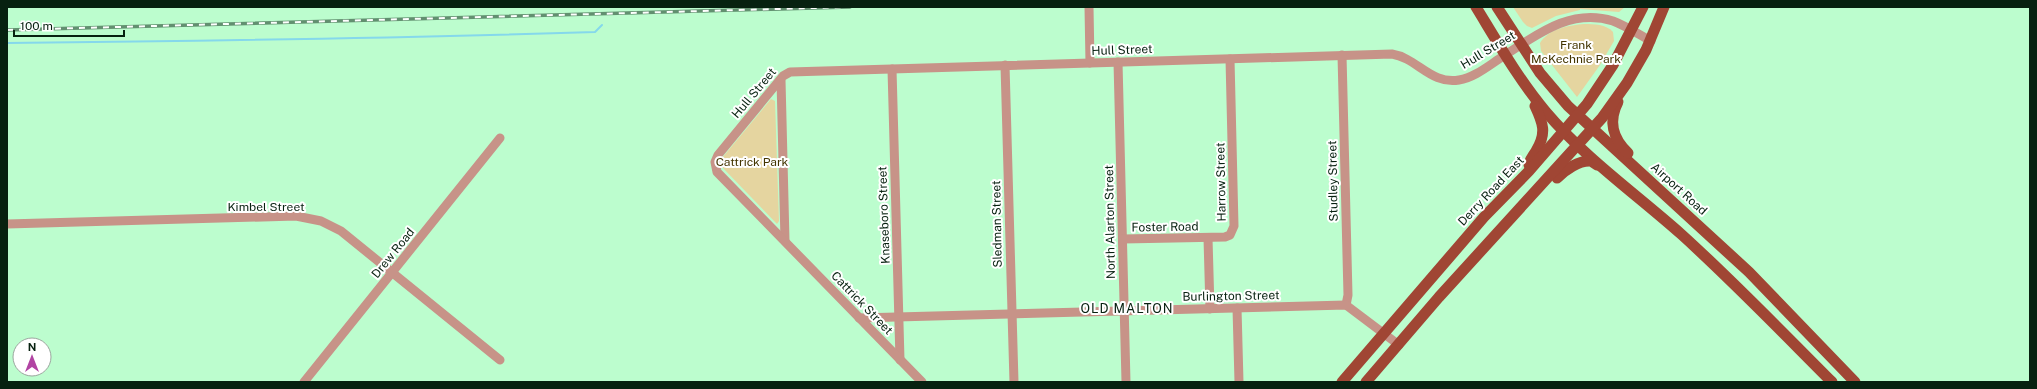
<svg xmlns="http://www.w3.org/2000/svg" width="2037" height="389" viewBox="0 0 2037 389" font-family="'Public Sans',sans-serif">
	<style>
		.green { fill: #e5d5a0 }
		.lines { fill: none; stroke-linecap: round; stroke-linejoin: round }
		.stream { stroke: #85d8eb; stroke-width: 2 }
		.minor { stroke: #c79388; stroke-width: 9 }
		.major { stroke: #a04634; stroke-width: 11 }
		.rail-casing { stroke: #629070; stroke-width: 3.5 }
		.rail { stroke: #fff; stroke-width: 2; stroke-dasharray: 6; stroke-linecap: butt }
		.labels { text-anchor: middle; stroke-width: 4; stroke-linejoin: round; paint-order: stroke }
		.park-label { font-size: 12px; fill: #433500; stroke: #fff }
		.street-label { font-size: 12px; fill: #072110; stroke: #fff }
		.neighbourhood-label { font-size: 13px; letter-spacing: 1px; fill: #072110; stroke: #fff }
	</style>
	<rect width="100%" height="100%" fill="#bcfdce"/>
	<g class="green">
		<polygon points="1513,7 1625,7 1619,12 1580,9 1580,10 1556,16 1532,28 1527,26 1523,22"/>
		<path d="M1584,24C1594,24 1606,24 1613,32L1614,41L1600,65L1577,97L1541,51L1540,43C1548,29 1570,25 1584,24Z"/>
		<polygon points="771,99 775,101 779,221 777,224 720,165 722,158"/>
	</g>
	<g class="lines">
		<path class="stream" d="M7,43C203,41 399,38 595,32L602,25"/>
		<g class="minor">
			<polyline points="1089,7 1090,63"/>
			<polyline points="1342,55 1348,295 1346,305"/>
			<polyline points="1118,62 1126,382"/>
			<polyline points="1005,65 1014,382"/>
			<polyline points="892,69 900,360"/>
			<polyline points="781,80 785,241"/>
			<polyline points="7,224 296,216 321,221 341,231 500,360"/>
			<polyline points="1208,238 1210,309"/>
			<polyline points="1123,239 1225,237 1230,235 1234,226 1230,59"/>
			<polyline points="1237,308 1239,382"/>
			<polyline points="859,318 1346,305 1399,345"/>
			<polyline points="304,382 500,138"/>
			<path d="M922,382L717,172L715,162L718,155L783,76L790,72L1392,54C1417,58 1431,85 1459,80C1473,78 1487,67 1499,59C1534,37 1569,7 1613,21C1626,26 1638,34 1651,41"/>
		</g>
		<g class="major">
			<path d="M1476,7C1498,43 1519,80 1546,112C1585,158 1636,194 1681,234C1733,281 1782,332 1832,382"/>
			<polyline points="1497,7 1540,73 1568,106 1749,272 1855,382"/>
			<path d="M1618,102C1608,121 1613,139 1628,153"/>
			<path d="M1529,165C1529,160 1533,156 1536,151C1547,133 1543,123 1535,106"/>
			<path d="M1557,178C1565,170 1579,160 1591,161L1597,165"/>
			<polyline points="1342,382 1484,217 1529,171 1587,104 1613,65 1643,7"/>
			<polyline points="1366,382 1439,297 1602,118 1627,83 1646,50 1664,7"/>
		</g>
		<g class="rail-casing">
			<polyline id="rail" points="7,30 850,7"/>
		</g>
		<use href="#rail" class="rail"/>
	</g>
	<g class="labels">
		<g class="park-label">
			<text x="1576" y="49">Frank<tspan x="1576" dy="14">McKechnie Park</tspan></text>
			<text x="752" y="166">Cattrick Park</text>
		</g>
		<g class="street-label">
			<text transform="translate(1122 50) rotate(-2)" y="4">Hull Street</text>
			<text transform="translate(1488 50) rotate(-31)" y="4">Hull Street</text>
			<text transform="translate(754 93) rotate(-50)" y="4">Hull Street</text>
			<text transform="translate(1333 181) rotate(-91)" y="4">Studley Street</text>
			<text transform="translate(1221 182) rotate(-91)" y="4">Harrow Street</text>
			<text transform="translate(1679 189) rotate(42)" y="4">Airport Road</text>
			<text transform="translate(1491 191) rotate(-47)" y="4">Derry Road East</text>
			<text x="266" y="211">Kimbel Street</text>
			<text transform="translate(884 215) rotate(-92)" y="4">Knaseboro Street</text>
			<text transform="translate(1110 222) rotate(-91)" y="4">North Alarton Street</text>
			<text transform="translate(997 224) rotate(-91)" y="4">Sledman Street</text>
			<text transform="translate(1165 227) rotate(-1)" y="4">Foster Road</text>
			<text transform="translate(393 253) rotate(-51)" y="4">Drew Road</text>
			<text transform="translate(1231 296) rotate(-1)" y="4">Burlington Street</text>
			<text transform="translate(862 303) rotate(46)" y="4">Cattrick Street</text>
		</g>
		<g class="neighbourhood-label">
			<text x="1127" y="313">OLD MALTON</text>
		</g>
	</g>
	<rect width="2037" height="389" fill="none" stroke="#072110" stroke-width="16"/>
	<g transform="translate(32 357)"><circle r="19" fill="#ffffff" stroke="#9ca69f"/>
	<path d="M0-3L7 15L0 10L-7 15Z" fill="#b144a3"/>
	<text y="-6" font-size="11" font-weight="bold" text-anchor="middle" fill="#072110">N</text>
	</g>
	<path d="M14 30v6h110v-6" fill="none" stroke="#072110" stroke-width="2"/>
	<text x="20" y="30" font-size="12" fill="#072110" stroke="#ffffff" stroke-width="3" paint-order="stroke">100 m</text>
</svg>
